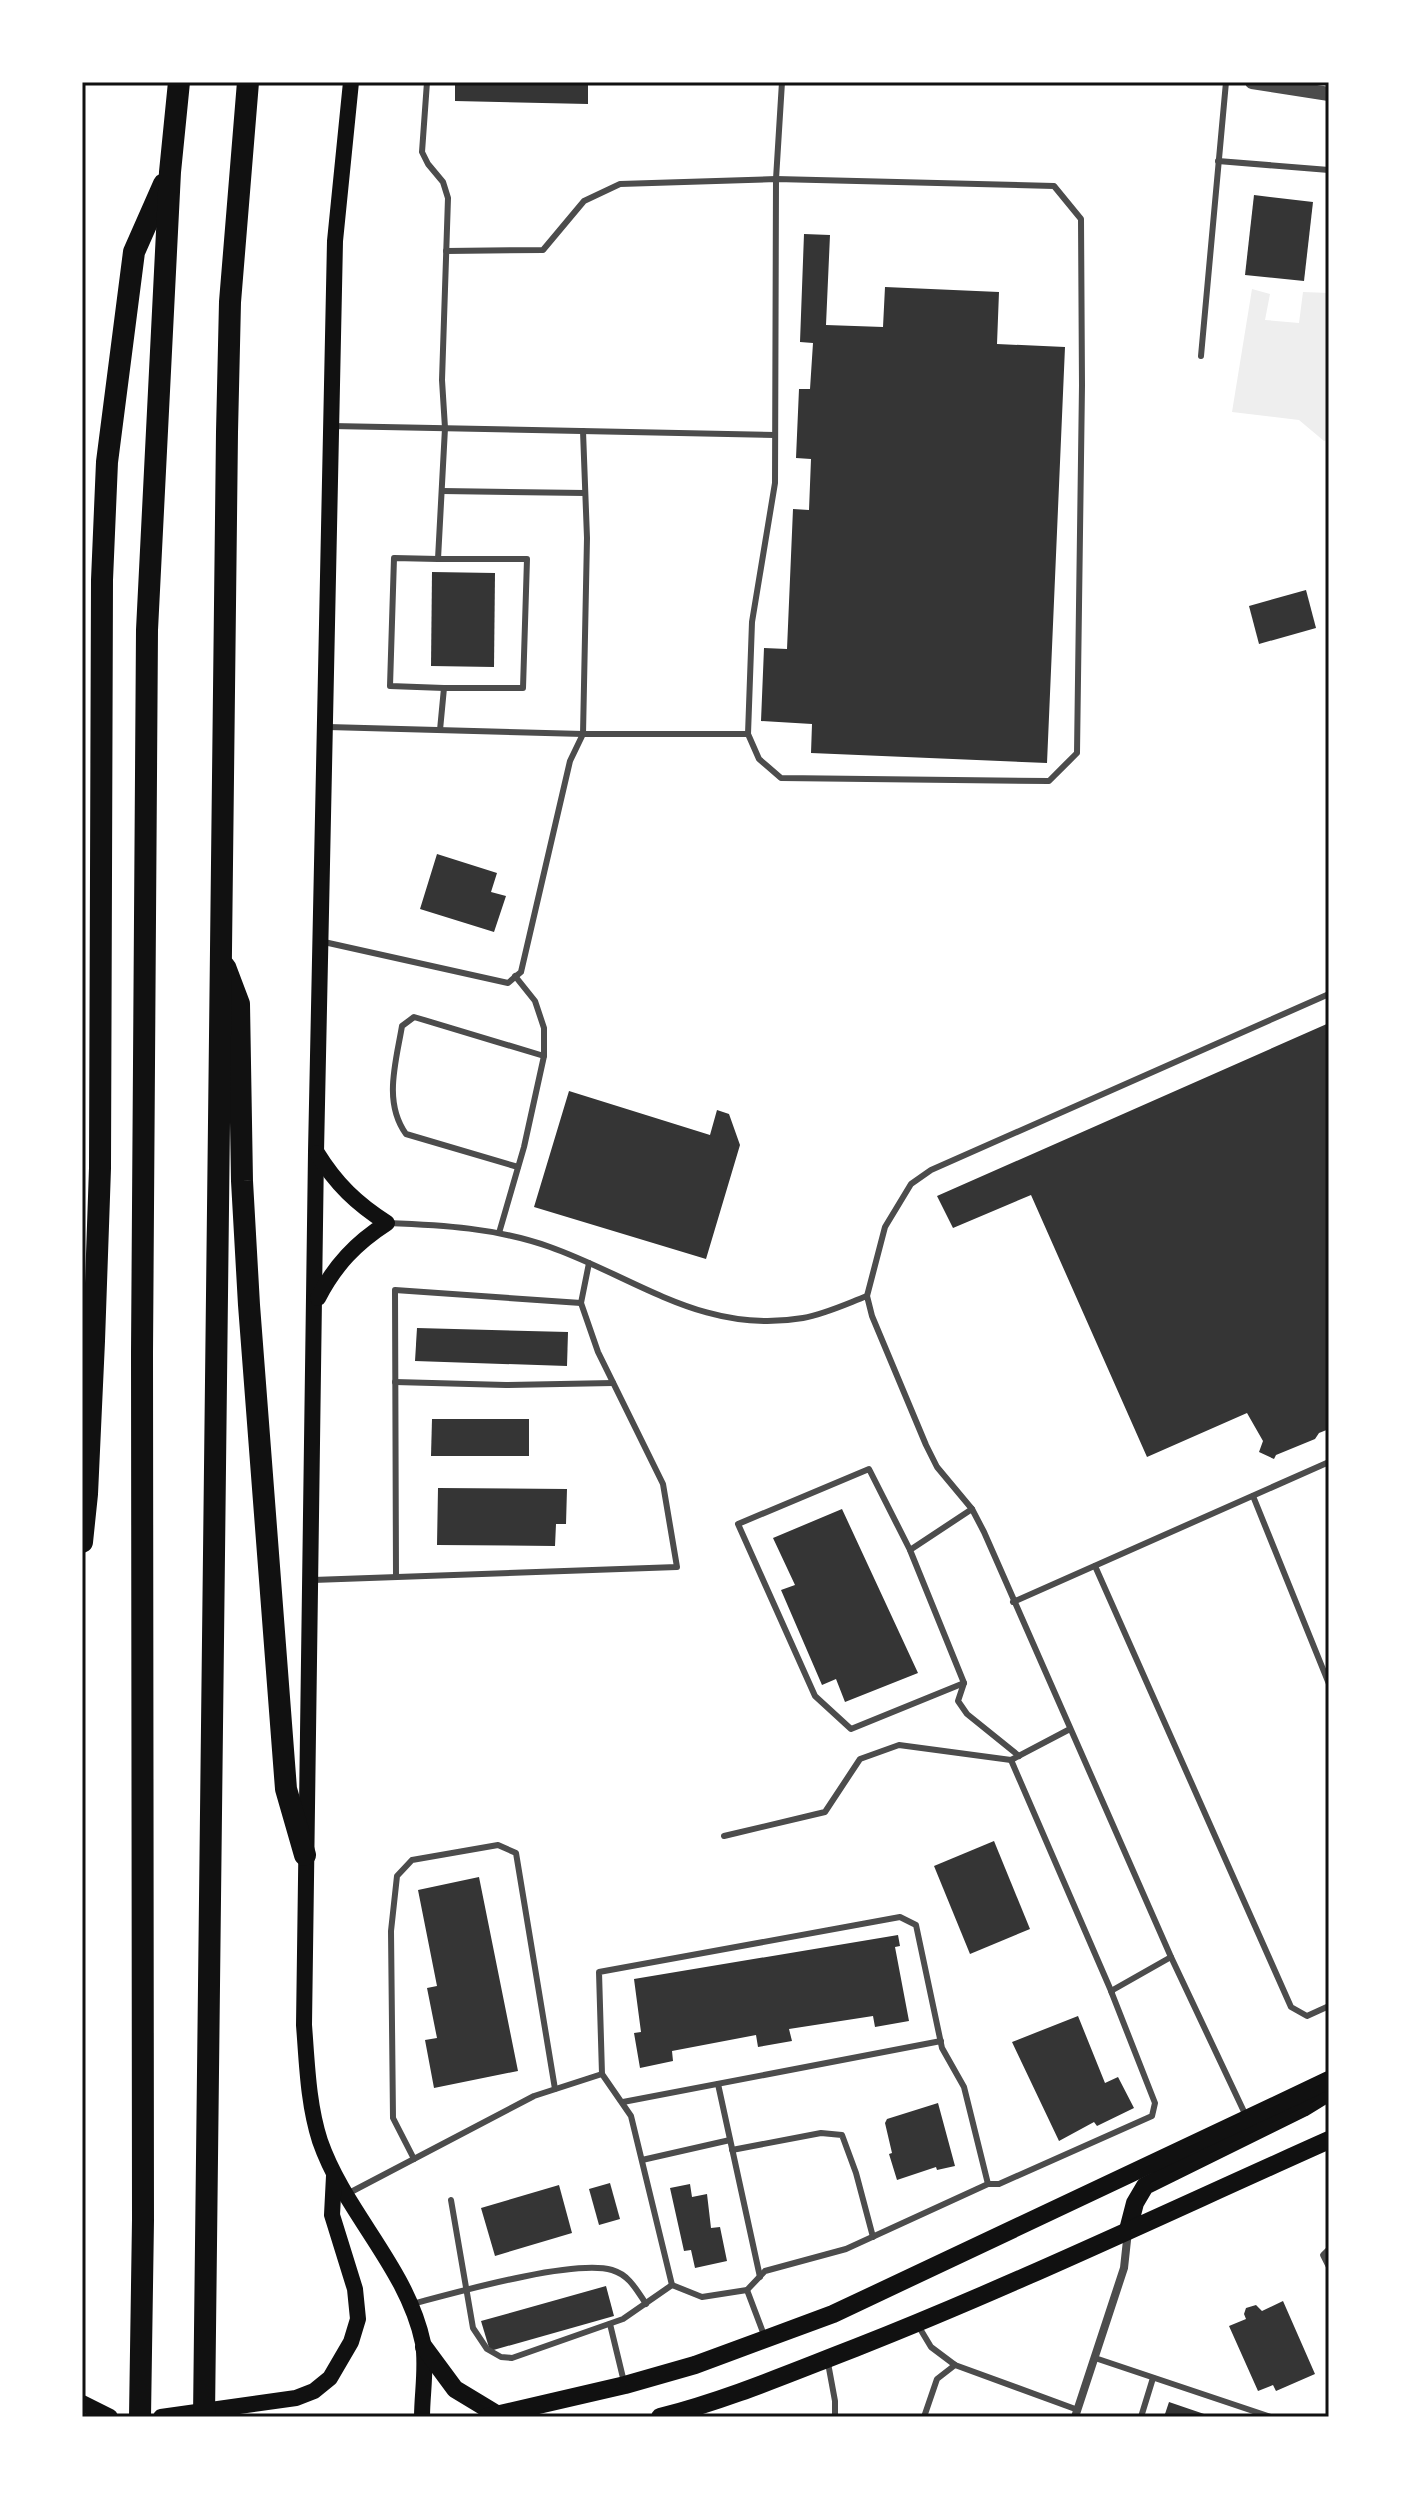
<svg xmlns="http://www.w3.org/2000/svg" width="1411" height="2499" viewBox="0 0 1411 2499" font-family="'PT Sans Narrow',sans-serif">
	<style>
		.green { fill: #eee }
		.building { fill: #353535 }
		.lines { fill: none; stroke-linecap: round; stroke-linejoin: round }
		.service { stroke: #4c4c4c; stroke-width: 6 }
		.minor { stroke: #4c4c4c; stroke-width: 8 }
		.tertiary { stroke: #4c4c4c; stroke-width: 14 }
		.secondary { stroke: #111; stroke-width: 16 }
		.primary { stroke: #111; stroke-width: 18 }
		.motorway { stroke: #111; stroke-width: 22 }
		.neatline { fill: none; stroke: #111; stroke-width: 3 }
	</style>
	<rect width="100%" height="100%" fill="#fff"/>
	<polygon class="green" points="1252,289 1270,294 1265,320 1299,323 1303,292 1329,293 1329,439 1324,441 1299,420 1232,412"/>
	<g class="building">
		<polygon points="455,82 588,82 588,104 455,101"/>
		<polygon points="1254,195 1313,202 1304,281 1245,275"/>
		<polygon points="804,234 830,235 826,325 883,327 885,287 999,292 997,344 1065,347 1047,763 811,753 812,724 761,721 764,648 787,649 793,509 809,510 811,459 796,458 799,389 810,389 813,343 800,342"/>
		<polygon points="432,572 495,573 494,667 431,666"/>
		<polygon points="1306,590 1316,628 1259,644 1249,606"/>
		<polygon points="437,854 497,873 491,892 506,896 494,932 420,909"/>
		<polygon points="1329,1023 1329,1429 1319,1433 1315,1439 1276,1455 1274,1459 1259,1452 1263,1441 1247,1413 1147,1457 1031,1195 953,1228 937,1196"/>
		<polygon points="569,1091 710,1135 717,1110 729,1114 740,1145 706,1259 534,1207"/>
		<polygon points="417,1328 568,1332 567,1366 415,1361"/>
		<polygon points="432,1419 529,1419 529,1456 431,1456"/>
		<polygon points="438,1488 567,1489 566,1524 556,1524 555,1546 437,1545"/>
		<polygon points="842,1509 918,1673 845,1702 836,1679 822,1685 781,1590 795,1585 773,1538"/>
		<polygon points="994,1841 1030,1929 970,1954 934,1866"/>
		<polygon points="479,1877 518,2071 434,2088 425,2040 437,2038 427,1988 437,1986 418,1890"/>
		<polygon points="898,1935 900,1946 895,1947 909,2021 875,2027 873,2016 789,2029 792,2041 758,2047 756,2035 672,2051 673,2061 640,2068 634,2033 641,2032 634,1979"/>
		<polygon points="1078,2016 1105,2083 1118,2077 1134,2108 1097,2126 1094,2122 1059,2141 1012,2042"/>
		<polygon points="938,2103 955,2166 937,2170 936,2167 897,2180 889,2154 892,2153 885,2123 887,2119"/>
		<polygon points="610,2183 620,2219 599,2225 589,2189"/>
		<polygon points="690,2184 692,2197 707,2194 711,2228 720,2227 727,2261 695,2268 691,2250 684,2251 670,2188"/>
		<polygon points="559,2185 572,2233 495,2256 481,2208"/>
		<polygon points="606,2286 614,2316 490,2351 481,2321"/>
		<polygon points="1283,2301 1315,2374 1276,2391 1273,2385 1258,2391 1229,2326 1246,2319 1244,2314 1246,2308 1256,2305 1262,2311"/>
		<polygon points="1169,2402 1210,2416 1210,2417 1164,2417"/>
	</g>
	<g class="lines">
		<g class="service">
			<polyline points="427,82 422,152 428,164 443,182 448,198 442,380 445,428 438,559 527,559 523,688 444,688 440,730"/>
			<polyline points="1218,161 1329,170"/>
			<polyline points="446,251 543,250 584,201 620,184 776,179 1054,186 1081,219 1082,385 1077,753 1049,781 781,778 759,759 748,734"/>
			<polyline points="1201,356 1226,82"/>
			<polyline points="332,426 775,435"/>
			<polyline points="442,491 585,493"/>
			<polyline points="438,559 394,558 390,686 444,688"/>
			<polyline points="328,727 583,734 748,734 752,622 775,483 776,179 782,82"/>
			<polyline points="324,942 508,983 521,972 570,761 583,734 587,538 583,431"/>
			<path d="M518,1167L406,1134C383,1102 396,1062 402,1026L414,1017L544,1056"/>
			<path d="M387,1223C442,1225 497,1228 550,1247C637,1278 704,1335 803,1318C825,1314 846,1304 867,1296L872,1316L926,1445L937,1467L972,1509L984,1532L1171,1957L1247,2118"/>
			<polyline points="499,1233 524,1147 544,1056 544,1028 535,1001 515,976"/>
			<polyline points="867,1296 885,1227 911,1184 931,1170 1329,994"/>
			<polyline points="395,1382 506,1385 613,1383"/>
			<polyline points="1253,1496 1329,1684"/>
			<polyline points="972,1509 910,1550 964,1683 958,1701 967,1714 1019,1756"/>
			<polyline points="910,1550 869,1469 738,1524 815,1696 851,1729 964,1683"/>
			<polyline points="1095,1566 1291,2007 1307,2016 1329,2006"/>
			<polyline points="396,1577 395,1290 581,1303"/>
			<polyline points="313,1580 677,1567 663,1484 598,1352 581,1303 589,1263"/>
			<polyline points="1013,1602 1329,1462"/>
			<polyline points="1070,1729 1011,1760 1112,1993"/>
			<polyline points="724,1836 825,1812 860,1759 899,1745 1011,1760"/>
			<polyline points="718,2084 760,2277"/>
			<polyline points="623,2102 941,2041"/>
			<polyline points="732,2150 821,2133 842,2135 856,2173 873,2237"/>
			<polyline points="414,2159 393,2118 391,1931 397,1876 412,1860 498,1845 516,1853 555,2089"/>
			<polyline points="642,2160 730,2140"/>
			<polyline points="349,2193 534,2096 602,2074"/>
			<polyline points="451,2200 473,2328 487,2349 501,2357 512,2358 623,2319 672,2285"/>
			<polyline points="1329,2249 1323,2255 1329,2267"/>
			<polyline points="672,2285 631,2116 602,2074 599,1972 900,1917 916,1925 942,2048 964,2087 988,2184 999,2184 1152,2116 1155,2103 1111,1991 1171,1957"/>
			<polyline points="672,2285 702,2297 747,2290 765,2271 846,2249 988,2184"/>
			<polyline points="747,2290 764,2335"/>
			<path d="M412,2304C454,2293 573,2259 612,2270C629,2275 636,2289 646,2304"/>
			<polyline points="610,2324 624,2382"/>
			<polyline points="919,2327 931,2347 955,2365 1078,2410"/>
			<polyline points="1095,2358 1271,2417"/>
			<polyline points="828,2363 835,2401 835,2417"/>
			<polyline points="924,2417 937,2379 955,2365"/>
			<polyline points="1141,2417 1153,2378"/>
		</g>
		<polyline class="minor" points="1075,2417 1124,2268 1128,2231"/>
		<polyline class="tertiary" points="1252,82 1329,94"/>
		<g class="secondary">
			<path d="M351,82L335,241L316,1152L304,2025C307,2063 308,2104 320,2141C345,2213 407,2267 423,2343C427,2366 422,2394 422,2417"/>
			<path d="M317,1153C336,1184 357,1204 387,1223C356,1243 335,1265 318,1298"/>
			<polyline points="82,2403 110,2417"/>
			<polyline points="161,2417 296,2398 314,2391 330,2378 351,2342 358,2319 355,2289 332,2215 334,2176"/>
		</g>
		<g class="primary">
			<polyline points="1128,2230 1135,2203 1145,2186 1303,2108 1329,2092"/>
			<polyline points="424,2347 455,2389 498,2415"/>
			<polyline points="487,2417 625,2385 695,2365 833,2314 1329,2080"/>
			<path d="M660,2417C727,2400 790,2373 855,2348C1015,2285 1172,2210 1329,2140"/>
		</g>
		<g class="motorway">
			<polyline points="225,967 239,1004 242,1181 249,1305 286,1789 305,1855"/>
			<polyline points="82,1542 87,1494 94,1341 100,1168 102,580 107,462 134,252 164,184"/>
			<polyline points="140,2417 143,2220 142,1353 147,630 170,172 179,82"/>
			<polyline points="204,2417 227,432 230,302 248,82"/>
		</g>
	</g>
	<rect width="1411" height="2499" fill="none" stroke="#ffffff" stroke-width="168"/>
	<rect x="84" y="84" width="1243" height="2331" class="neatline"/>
</svg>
